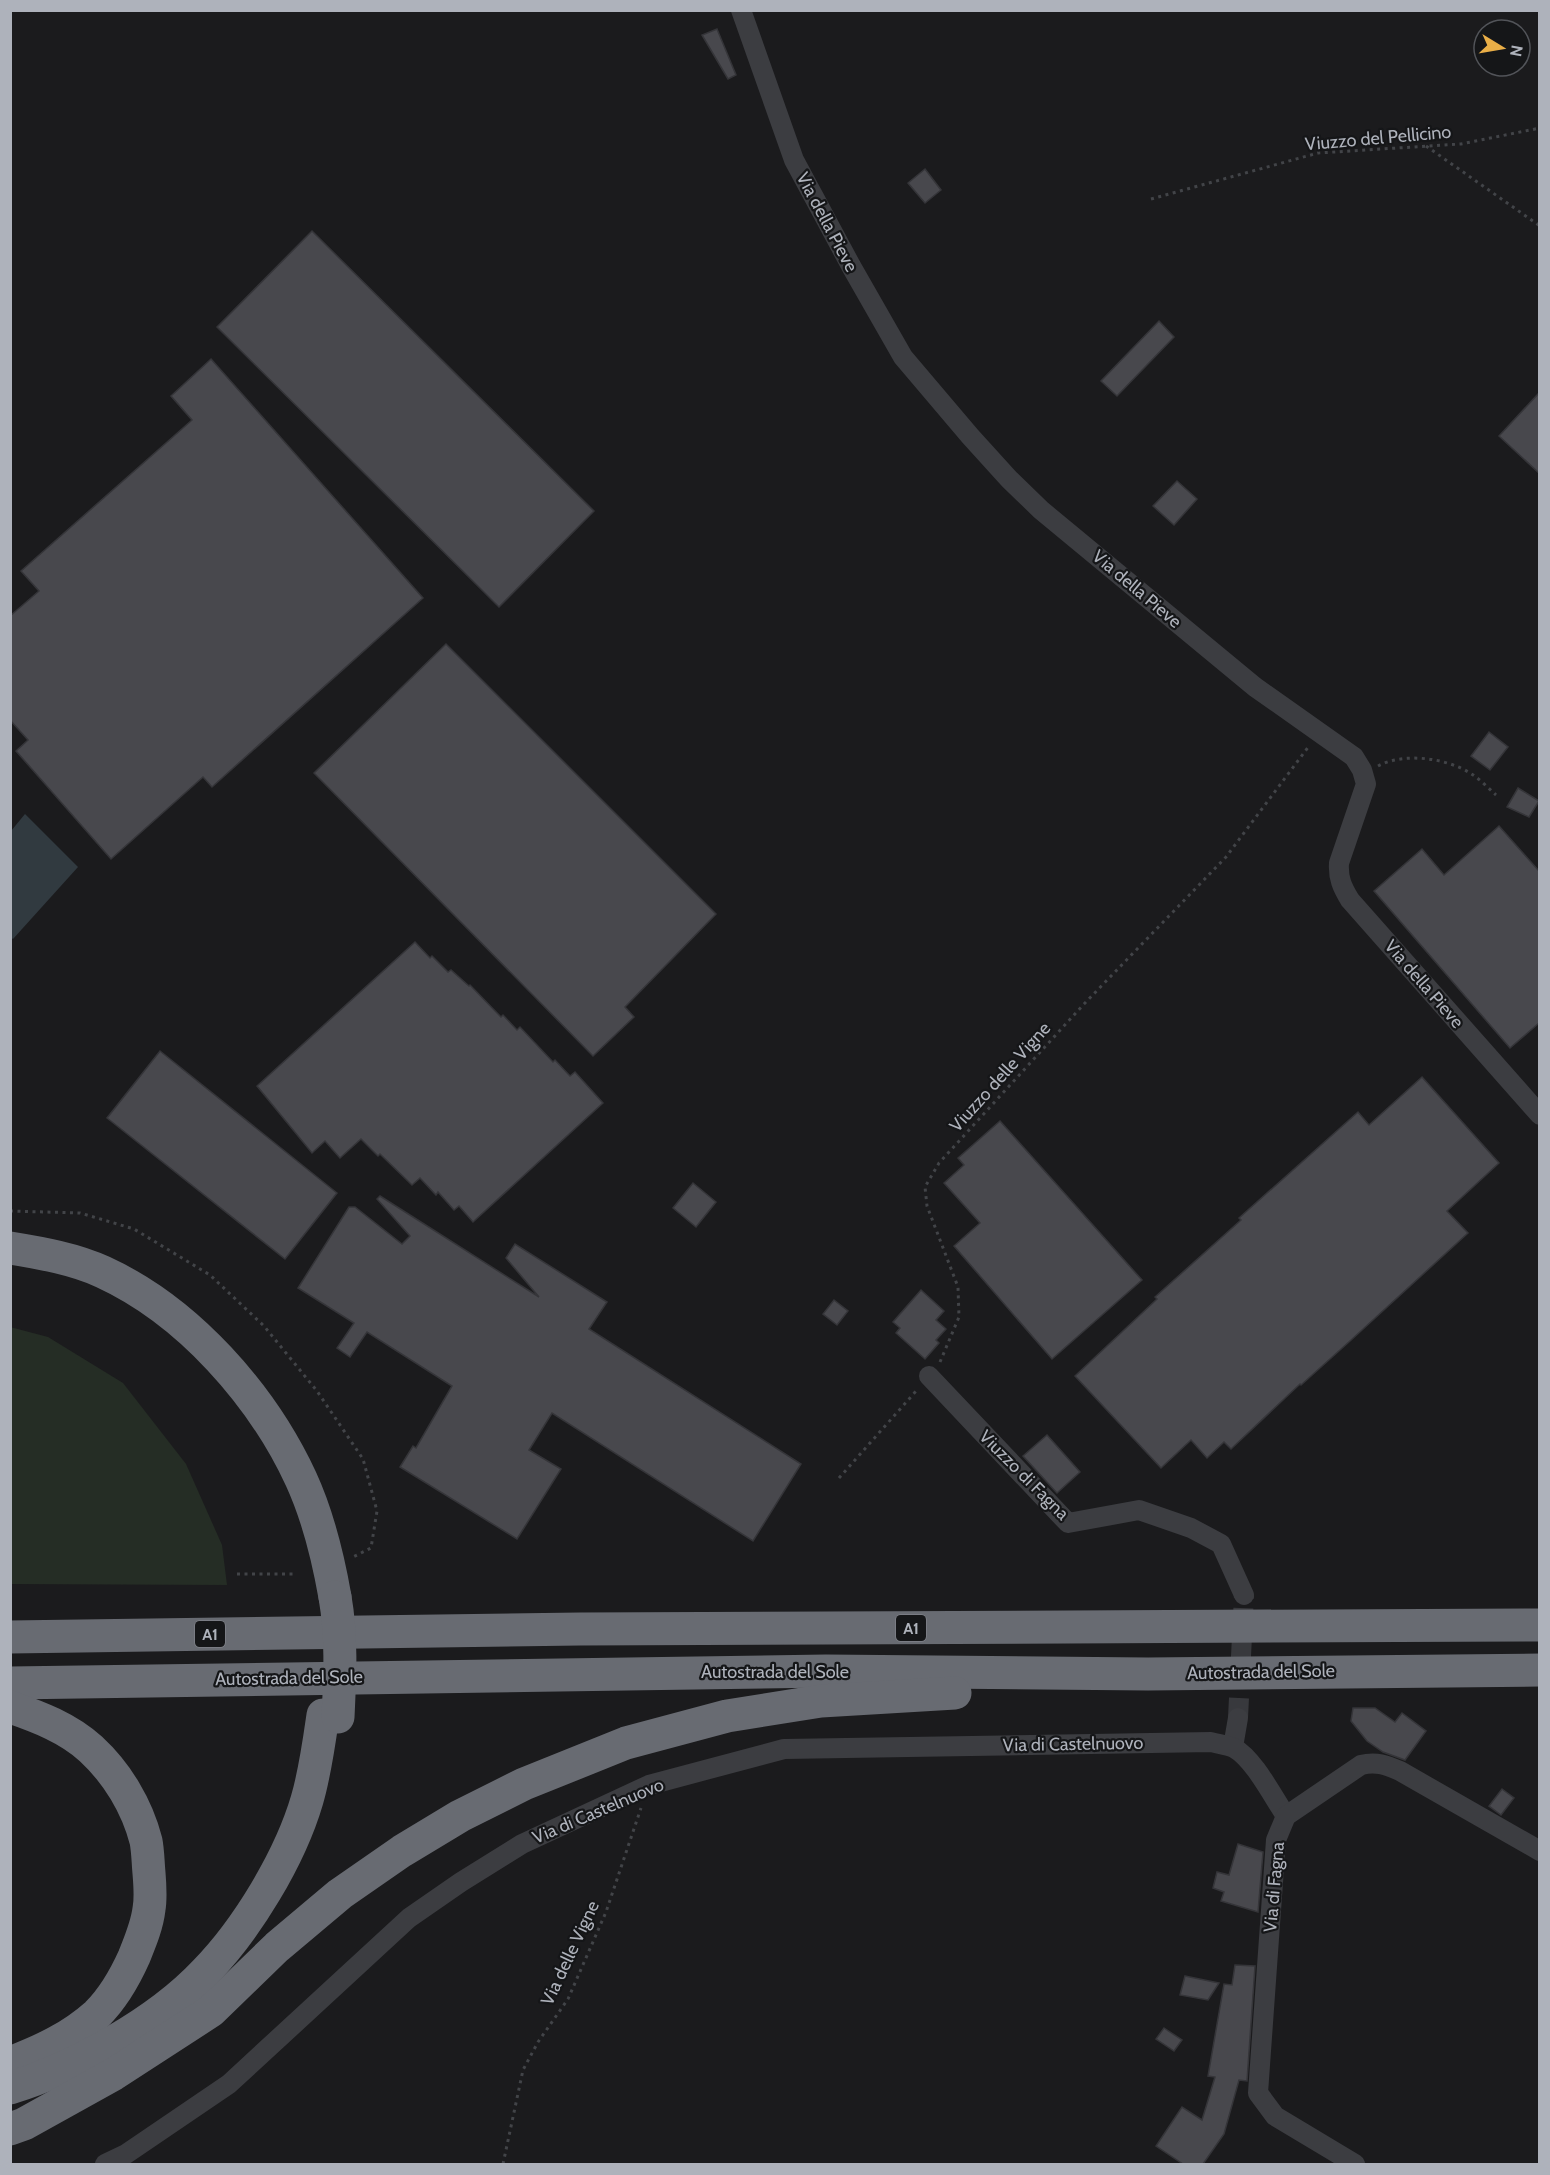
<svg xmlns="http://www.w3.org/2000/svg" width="1550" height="2175" viewBox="0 0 1550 2175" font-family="Cabin,sans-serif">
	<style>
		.green { fill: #252d25 }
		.water { fill: #313a40 }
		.building { fill: #48484d; stroke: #353539; stroke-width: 1.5 }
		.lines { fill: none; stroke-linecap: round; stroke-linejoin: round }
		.minor-tunnel { stroke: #38393d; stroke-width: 20; stroke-dasharray: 20 10; stroke-linecap: butt }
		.path { stroke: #424448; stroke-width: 3; stroke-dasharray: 3 4.5; stroke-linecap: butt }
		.minor { stroke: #3c3d41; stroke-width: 20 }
		.motorway { stroke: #686b72; stroke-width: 33 }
		.motorway-bridge { stroke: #686b72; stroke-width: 33 }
		.labels { text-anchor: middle; stroke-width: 4.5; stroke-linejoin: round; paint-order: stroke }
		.shield { fill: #151618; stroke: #80838a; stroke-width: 1.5 }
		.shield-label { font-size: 16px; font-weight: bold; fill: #aeb2bb }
		.street-label { font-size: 18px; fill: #aeb2bb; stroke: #151618 }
	</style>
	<rect width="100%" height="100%" fill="#1b1b1d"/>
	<polygon class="green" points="10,1327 48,1337 123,1383 186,1464 222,1545 227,1585 11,1584"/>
	<polygon class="water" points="25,814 78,867 13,939 10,937 11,831"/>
	<g class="building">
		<polygon points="717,29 736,75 728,79 702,35"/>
		<polygon points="925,169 941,190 925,203 908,183"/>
		<polygon points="312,231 594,511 499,607 217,327"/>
		<polygon points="1159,321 1174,337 1117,396 1101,381"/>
		<polygon points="211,359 423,598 212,787 203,777 111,859 16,751 28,740 10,720 10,616 39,591 21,571 192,420 171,396"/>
		<polygon points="1539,393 1539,473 1499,436"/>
		<polygon points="1177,481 1197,499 1174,525 1153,506"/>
		<polygon points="446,644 716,914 625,1007 634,1017 593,1056 314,773"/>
		<polygon points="1489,732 1508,747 1490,770 1471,756"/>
		<polygon points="1518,788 1539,801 1529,817 1507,807"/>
		<polygon points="1499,826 1539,871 1539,1023 1510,1048 1374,891 1422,849 1444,875"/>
		<polygon points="415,942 430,958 432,956 448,972 451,970 469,986 470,985 501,1017 503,1015 517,1030 520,1027 553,1062 555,1060 570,1076 575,1072 603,1103 473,1222 459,1206 454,1210 438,1192 436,1195 420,1178 412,1185 380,1154 378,1156 361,1139 340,1158 325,1141 312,1153 257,1086"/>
		<polygon points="160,1051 337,1193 285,1259 107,1118"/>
		<polygon points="1422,1077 1499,1163 1447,1211 1468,1233 1350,1341 1301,1385 1300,1384 1231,1449 1224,1442 1207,1458 1191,1440 1161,1468 1075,1376 1157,1299 1155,1297 1241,1220 1239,1218 1358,1112 1369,1125"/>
		<polygon points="1000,1121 1142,1280 1052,1359 954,1246 980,1223 944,1183 964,1165 958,1158"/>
		<polygon points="693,1183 716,1202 696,1227 673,1208"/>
		<polygon points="380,1196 539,1297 506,1258 515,1244 607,1302 589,1329 801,1464 753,1541 552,1413 529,1450 561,1469 517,1539 400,1467 413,1446 416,1448 452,1386 367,1332 350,1357 337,1348 354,1323 298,1288 349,1207 355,1207 402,1244 410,1236 377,1199"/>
		<polygon points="921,1290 944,1311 936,1320 946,1329 936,1340 939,1343 925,1359 896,1333 900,1328 893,1322"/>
		<polygon points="834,1300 848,1311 837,1325 823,1314"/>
		<polygon points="1047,1435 1080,1472 1057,1493 1023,1456"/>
		<polygon points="1353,1708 1375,1708 1395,1722 1402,1713 1426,1731 1405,1760 1383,1752 1367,1741 1351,1721"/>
		<polygon points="1502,1789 1514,1798 1501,1815 1489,1806"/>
		<polygon points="1238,1844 1263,1852 1258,1912 1221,1901 1224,1892 1213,1888 1217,1872 1229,1875"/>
		<polygon points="1235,1965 1255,1966 1247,2081 1239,2080 1224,2134 1203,2164 1183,2164 1156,2146 1182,2107 1202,2120 1215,2077 1208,2076 1224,1984 1232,1985"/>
		<polygon points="1185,1976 1219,1983 1208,2000 1180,1995"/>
		<polygon points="1164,2028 1182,2040 1174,2051 1156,2039"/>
	</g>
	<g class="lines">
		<polyline class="minor-tunnel" points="1238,1718 1244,1595"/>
		<g class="path">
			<polyline points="1426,146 1540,226"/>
			<polyline points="1151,199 1318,153 1461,144 1540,128"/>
			<path d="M1378,766C1404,752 1446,758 1470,773C1480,779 1488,788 1496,795"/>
			<polyline points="10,1211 80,1213 134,1229 210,1275 264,1326 317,1391 363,1459 377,1511 371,1548 351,1558"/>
			<polyline points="940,1362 959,1317 958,1287 927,1206 925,1187 939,1163 1084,1004 1226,857 1309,746"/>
			<polyline points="839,1478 917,1390"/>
			<polyline points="237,1574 295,1574"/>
			<polyline points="503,2164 523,2070 538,2042 568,1999 606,1912 641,1808"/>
		</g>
		<g class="minor">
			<path d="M741,10L794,160L851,266L903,357L970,436L1009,479L1041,510L1255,687L1354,757L1362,770L1366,784L1339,863C1338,878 1342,887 1350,900L1540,1115"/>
			<polyline points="929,1376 1068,1523 1139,1510 1191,1528 1221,1544 1244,1595"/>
			<polyline points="1233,1747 1238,1718"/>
			<path d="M105,2164L126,2154L229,2084L409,1918L461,1882L522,1844L649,1785L784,1749L1211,1742C1218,1744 1228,1745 1234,1748C1254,1759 1273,1797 1286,1816"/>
			<path d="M1355,2164L1275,2116L1258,2093L1276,1840L1286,1816L1361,1765C1376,1761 1386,1765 1400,1771L1540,1851"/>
		</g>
		<g class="motorway">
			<path d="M10,1248C41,1253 75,1259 103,1272C188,1311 262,1395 301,1479C318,1516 328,1557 335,1597"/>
			<polyline points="10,1637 580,1629 1540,1625"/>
			<polyline points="10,1683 826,1671 1148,1674 1540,1670"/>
			<path d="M10,1707C39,1717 68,1728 91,1749C117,1773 137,1806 146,1841C148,1851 148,1863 149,1873C150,1885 151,1898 149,1909C147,1926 140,1942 134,1957C125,1977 113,1998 97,2014C70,2038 43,2050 10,2063"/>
			<path d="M10,2088C75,2068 158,2022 205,1972C247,1929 290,1858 307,1800C315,1773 319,1743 323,1715"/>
			<polyline points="10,2129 24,2124 114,2074 211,2011 277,1947 340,1894 402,1851 460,1816 524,1784 626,1743 727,1716 821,1701 955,1693"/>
		</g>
		<path class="motorway-bridge" d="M335,1597C342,1637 340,1676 338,1717"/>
	</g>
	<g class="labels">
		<g class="shield">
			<rect x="896" y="1615" width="30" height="26" rx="4.5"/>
			<rect x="195" y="1621" width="30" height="26" rx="4.5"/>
		</g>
		<g class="shield-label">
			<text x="911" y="1634">A1</text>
			<text x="210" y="1640">A1</text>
		</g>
		<g class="street-label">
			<text transform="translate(1378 138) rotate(-5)" y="6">Viuzzo del Pellicino</text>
			<text transform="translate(827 222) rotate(62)" y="6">Via della Pieve</text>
			<text transform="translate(1137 589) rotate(40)" y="6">Via della Pieve</text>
			<text transform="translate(1424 984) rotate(49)" y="6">Via della Pieve</text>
			<text transform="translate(1000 1077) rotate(-48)" y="6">Viuzzo delle Vigne</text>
			<text transform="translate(1024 1475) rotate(45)" y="6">Viuzzo di Fagna</text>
			<text x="775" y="1678">Autostrada del Sole</text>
			<text transform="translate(1261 1672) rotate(-1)" y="6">Autostrada del Sole</text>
			<text transform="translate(289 1678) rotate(-1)" y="6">Autostrada del Sole</text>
			<text transform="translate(1073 1744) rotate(-1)" y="6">Via di Castelnuovo</text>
			<text transform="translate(598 1811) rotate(-23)" y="6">Via di Castelnuovo</text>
			<text transform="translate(1274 1887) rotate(-85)" y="6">Via di Fagna</text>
			<text transform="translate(570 1953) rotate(-65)" y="6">Via delle Vigne</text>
		</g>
	</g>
	<rect width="1550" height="2175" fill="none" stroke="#aeb2bb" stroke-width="24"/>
	<g transform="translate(1502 48) rotate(101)"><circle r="28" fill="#151618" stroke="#525459" stroke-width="1.5"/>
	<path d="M0-4.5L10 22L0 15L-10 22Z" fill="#e9ae47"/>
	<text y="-9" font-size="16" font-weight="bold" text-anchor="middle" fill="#aeb2bb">N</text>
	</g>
</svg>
